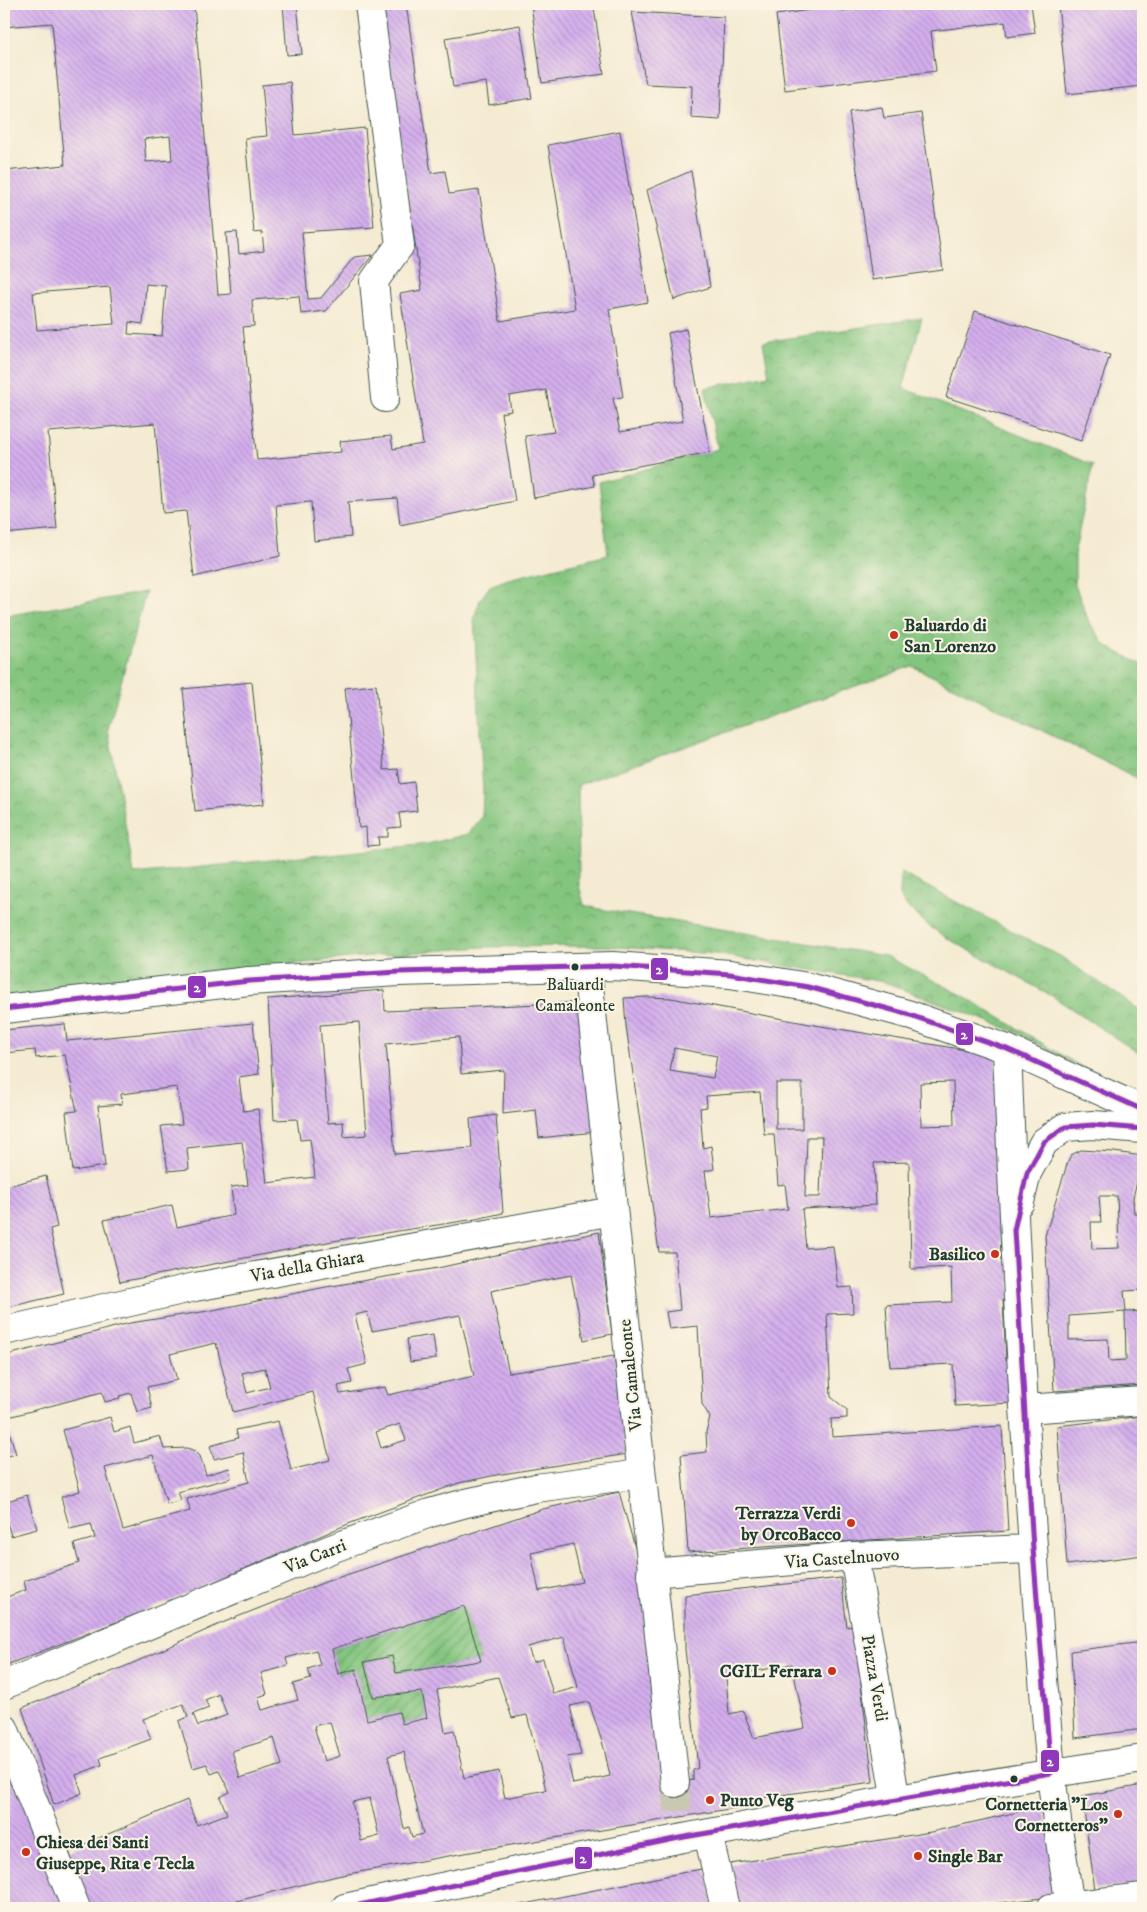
<svg xmlns="http://www.w3.org/2000/svg" width="1147" height="1912" viewBox="0 0 1147 1912" font-family="'IM FELL DW Pica',serif">
	<style>
		.park { fill: url(#park-crowns); stroke: #518159 }
		.garden { fill: url(#garden-furrows); stroke: #518159 }
		.building { fill: url(#building-back-hatch); fill-rule: evenodd }
		.lines { fill: none; stroke-linecap: round; stroke-linejoin: round }
		.minor-tunnel { stroke: #c9c8b2; stroke-width: 28; stroke-dasharray: 28 14; stroke-linecap: butt }
		.pedestrian-casing { stroke: #3f574c; stroke-width: 30 }
		.minor-casing { stroke: #3f574c; stroke-width: 30 }
		.pedestrian { stroke: #fff; stroke-width: 28 }
		.minor { stroke: #fff; stroke-width: 28 }
		.bus-1-casing { stroke: #fcf5e5; stroke-width: 9 }
		.bus-1 { stroke: #8f38bc; stroke-width: 5 }
		.poi-dot { fill: #c8321e; stroke: #fcf5e5; stroke-width: 2 }
		.bus-dot { fill: #1f3d34; stroke: #fcf5e5; stroke-width: 2 }
		.labels { text-anchor: middle; stroke-width: 4; stroke-linejoin: round; paint-order: stroke }
		.bus-label { font-size: 17px; fill: #1f3d34; stroke: #fcf5e5 }
		.poi-label { font-size: 18px; font-weight: bold; fill: #1f3d34; stroke: #fcf5e5; text-anchor: start }
		.street-label { font-size: 18px; fill: #1f3d34; stroke: #fcf5e5 }
		.line-badge { stroke: #fcf5e5; stroke-width: 2 }
		.badge-label { font-size: 14px; text-anchor: middle; font-weight: bold; fill: #fff }
	</style>
	<defs>
		<pattern id="park-crowns" width="20" height="18" patternUnits="userSpaceOnUse" patternTransform="scale(1.25)"><rect width="20" height="18" fill="#83c57e"/><path d="M2 6a3 3 0 1 1 6 0M12 15a3 3 0 1 1 6 0" fill="none" stroke="#6ba168"/></pattern>
		<pattern id="garden-furrows" width="10" height="10" patternUnits="userSpaceOnUse" patternTransform="scale(1.25)"><rect width="10" height="10" fill="#83c57e"/><path d="M-1 1l2-2M0 10L10 0M9 11l2-2" fill="none" stroke="#6ba168"/></pattern>
		<pattern id="building-back-hatch" width="6" height="6" patternUnits="userSpaceOnUse" patternTransform="scale(1.25)"><rect width="6" height="6" fill="#d5afee"/><path d="M-1 5l2 2M0 0l6 6M5-1l2 2" fill="none" stroke="#ac90c2"/></pattern>
	</defs>
	<rect width="100%" height="100%" fill="#fcf5e5"/>
	<filter id="ink" filterUnits="userSpaceOnUse"><feTurbulence type="fractalNoise" baseFrequency=".02" numOctaves="2"/><feDisplacementMap in="SourceGraphic" scale="10" xChannelSelector="R" yChannelSelector="G"/><feConvolveMatrix kernelMatrix="1 2 1 2 8 2 1 2 1" color-interpolation-filters="sRGB"/></filter>
	<filter id="wash" filterUnits="userSpaceOnUse"><feTurbulence type="fractalNoise" baseFrequency=".0096" numOctaves="4" result="noise"/><feDisplacementMap in="SourceGraphic" scale="20" xChannelSelector="R" yChannelSelector="G"/><feGaussianBlur stdDeviation="1.12" result="paint"/><feColorMatrix in="noise" values="0 0 0 0 0 0 0 0 0 0 0 0 0 0 0 0 0 1.4 0 .05"/><feComposite in="paint" operator="in"/></filter>
	<g filter="url(#wash)">
		<rect width="100%" height="100%" fill="#f4ebd2"/>
		<g class="park">
			<polygon points="922,318 903,388 1093,465 1075,550 1075,585 1089,622 1106,646 1143,665 1143,781 912,666 578,785 579,885 584,905 599,909 886,956 962,995 1110,1084 1016,1032 884,982 714,954 604,946 482,947 348,958 4,998 4,616 146,592 108,729 134,874 428,844 468,834 482,817 483,792 474,617 480,600 490,586 508,579 608,555 599,482 718,449 705,388 769,375 763,342"/>
			<polygon points="901,873 1060,956 1143,1012 1143,1056 1052,996 947,938 929,926 905,905 900,895"/>
		</g>
		<polygon class="garden" points="464,1606 481,1661 396,1673 392,1656 364,1662 373,1697 422,1692 427,1718 402,1724 367,1720 356,1670 338,1674 332,1649"/>
		<g id="blocks">
			<g class="building">
				<path d="M4,4H194L218,295L231,294L226,233L237,232L239,254L264,251L262,232L254,233L245,138L267,136L262,85L290,82L295,135L365,128L374,227L302,232L308,299L321,298L354,257L373,255L326,311L301,314L299,296L252,300L254,326L243,327L257,460L341,452L340,441L391,436L393,449L423,444L400,294L422,290L379,4H406L431,173L445,171L449,194L479,190L500,321L575,309L548,145L620,131L648,302L609,309L623,397L613,398L620,432L683,421L668,333L686,329L710,452L592,475L595,486L534,498L525,436L554,432L546,390L509,396L511,411L501,413L515,501L400,525L397,498L348,502L351,537L314,541L311,502L276,505L280,556L194,577L186,511L163,513L155,423L48,432L57,529L4,534V171L65,165L52,23L4,27ZM170,136L172,160L146,162L144,139ZM146,284L166,286L162,336L128,334L129,322L143,324ZM110,287L114,324L37,330L33,293Z"/>
				<polygon points="283,4 297,4 302,54 287,55"/>
				<polygon points="531,4 594,8 604,74 542,83"/>
				<polygon points="900,4 1031,4 1035,33 1007,37 1005,22 931,31 936,71 785,90 776,15 842,5 842,11"/>
				<polygon points="1058,4 1143,4 1143,86 1067,94"/>
				<polygon points="632,12 724,17 720,120 691,118 692,86 646,84"/>
				<polygon points="520,25 532,98 489,105 486,82 453,87 445,38"/>
				<polygon points="882,107 884,118 921,113 943,270 872,280 849,112"/>
				<polygon points="691,171 710,287 674,300 647,190"/>
				<polygon points="975,311 1110,355 1081,441 946,397"/>
				<polygon points="252,682 264,804 195,811 183,689"/>
				<polygon points="376,685 384,770 398,769 400,784 414,782 417,811 399,813 401,827 388,828 388,837 378,837 379,845 367,846 366,827 359,828 345,688"/>
				<path d="M384,990L385,1011L584,1002L595,1132L539,1138L536,1110L503,1114L504,1070L461,1074L459,1037L386,1044L395,1154L472,1148L470,1119L496,1115L503,1213L476,1219L333,1241L120,1282L104,1220L172,1205L177,1227L234,1215L231,1187L248,1185L242,1142L187,1148L189,1169L168,1171L161,1126L182,1124L177,1087L121,1094L122,1104L98,1106L105,1166L73,1171L66,1112L77,1111L65,1055L36,1058L35,1050L4,1053V1030L65,1024L67,1041L253,1023L259,1074L239,1077L243,1111L258,1109L267,1183L315,1177L310,1139L300,1140L297,1119L274,1120L268,999ZM359,1022L367,1135L344,1137L343,1122L328,1123L320,1025Z"/>
				<path d="M648,997L671,998L815,1025L996,1055L1001,1261H1010L1011,1300H1003L1006,1360H1011L1012,1403L955,1406L953,1364L890,1367L886,1305L952,1302L951,1267L911,1269L909,1162L874,1163L876,1205L802,1209L806,1248L833,1246L838,1288L852,1287L853,1313L827,1314L831,1397L847,1410V1418L831,1419L832,1437L1002,1426L1008,1531L688,1552L681,1455L707,1452L706,1432L710,1417L702,1404L698,1326L669,1329L666,1312L680,1310L675,1252H659L626,1026L624,998ZM674,1048L717,1056L713,1078L670,1071ZM953,1082L954,1125L921,1126L920,1083ZM776,1083H802V1129H776ZM760,1092L764,1134H774L778,1185L785,1184L788,1209L711,1218L705,1171L714,1169L711,1146L703,1148L700,1108L707,1107L706,1096ZM807,1137H822L820,1197H805Z"/>
				<path d="M1081,1150L1114,1152L1143,1156L1133,1198L1134,1214H1143V1290L1124,1291L1126,1312L1143,1311V1385L1054,1391L1045,1236L1068,1161L1071,1155ZM1099,1196H1117L1119,1248L1092,1249L1091,1222H1101ZM1125,1312L1126,1360L1109,1361L1108,1339L1069,1340V1316Z"/>
				<polygon points="46,1176 57,1227 50,1229 64,1294 4,1308 4,1187"/>
				<path d="M599,1232L612,1334L584,1340L571,1275L491,1291L509,1373L614,1356L627,1454L496,1475L459,1483L348,1524L170,1601L4,1666V1598L26,1590L24,1581L79,1563L74,1544L95,1538L91,1524L70,1529L61,1497L80,1491L63,1430L110,1417L114,1432L130,1427L134,1443L160,1436L164,1449L187,1448L195,1451L200,1456L206,1475L229,1468L231,1478L178,1492L181,1500L167,1504L153,1455L105,1468L123,1530L190,1511L187,1499L249,1482L243,1452L214,1459L210,1446L238,1438L236,1430L278,1421L291,1470L330,1460L313,1392L233,1412L216,1343L170,1354L177,1380L147,1387L152,1408L137,1412L131,1393L119,1396L120,1398L105,1402L102,1392L5,1418L16,1454L4,1457V1356L130,1323L208,1311L326,1287L438,1268ZM367,1312L372,1331L460,1315L474,1376L388,1395L385,1387L340,1394L338,1386L352,1383L348,1369L367,1364L355,1315ZM265,1368L270,1387L247,1393L242,1373ZM400,1424L406,1440L381,1448L376,1432Z"/>
				<polygon points="433,1335 436,1359 410,1362 407,1339"/>
				<polygon points="1143,1416 1143,1555 1067,1565 1057,1426"/>
				<path d="M619,1492L650,1600L667,1784L693,1780V1770L698,1768L685,1649V1595L841,1578L847,1627L854,1626L873,1782L766,1797L759,1804L493,1848L337,1876L209,1908H89L69,1851L187,1800L197,1825L227,1814L220,1797L230,1792L219,1771L211,1774L207,1764L193,1768L179,1721L188,1717L183,1704L143,1719L151,1739L100,1758L102,1765L76,1775L82,1793L54,1805L22,1708L131,1664L222,1623L325,1582L543,1509ZM573,1544L582,1582L539,1591L531,1553ZM464,1606L481,1661L396,1673L392,1656L364,1662L373,1697L422,1692L427,1718L402,1724L399,1712L367,1720L356,1669L338,1674L332,1649ZM564,1637L578,1687L553,1694L543,1659L533,1662L528,1647ZM316,1650L320,1665L308,1669L311,1679L293,1684L298,1700L262,1710L258,1697L267,1694L261,1673L288,1666L286,1658ZM792,1664L805,1728L754,1738L743,1711L729,1714L726,1677ZM498,1677L512,1718L527,1715L546,1790L505,1798L499,1771L464,1778L454,1730L445,1732L437,1690ZM219,1694L227,1715L198,1726L193,1714L209,1708L205,1700ZM589,1702L604,1748L610,1776L573,1784L567,1757L581,1755L570,1706ZM330,1722L340,1756L324,1761L314,1726ZM274,1738L282,1765L240,1778L232,1751ZM404,1752L423,1834L412,1837L409,1827L404,1829L388,1756ZM370,1798L379,1836L361,1841L352,1802Z"/>
				<polygon points="27,1495 37,1529 11,1536 4,1512 4,1502"/>
				<polygon points="1143,1642 1143,1729 1075,1738 1071,1651"/>
				<polygon points="4,1737 68,1908 4,1908"/>
				<polygon points="1143,1785 1143,1884 1095,1890 1082,1796"/>
				<polygon points="1044,1806 1060,1896 955,1908 735,1908 724,1865 931,1832"/>
				<polygon points="706,1868 715,1908 509,1908 509,1907"/>
			</g>
		</g>
	</g>
	<g filter="url(#ink)">
		<use href="#blocks" fill-opacity="0" stroke="#3f574c" stroke-width="1"/>
		<g class="lines">
			<polyline class="minor-tunnel" points="675,1783 678,1817"/>
			<g class="pedestrian-casing">
				<g id="pedestrian">
					<polyline points="854,1556 896,1801"/>
					<polyline points="651,1573 854,1556 1033,1549"/>
					<polyline points="55,1856 76,1908"/>
				</g>
			</g>
			<g class="minor-casing">
				<g id="minor">
					<polyline points="369,4 400,245 374,281 385,398"/>
					<polyline points="587,967 675,1783"/>
					<polyline points="4,1009 249,981 399,972 613,966 730,974 808,987 907,1014 1007,1049 1143,1110"/>
					<path d="M1007,1049C1016,1290 1029,1531 1051,1771C1055,1817 1064,1862 1070,1908"/>
					<polyline points="1020,1202 1027,1173 1044,1142 1065,1127 1093,1125 1143,1129"/>
					<polyline points="4,1331 195,1287 613,1211"/>
					<polyline points="1025,1409 1143,1401"/>
					<polyline points="4,1685 331,1549 430,1513 466,1503 536,1488 641,1474"/>
					<polyline points="4,1728 55,1856"/>
					<polyline points="708,1834 725,1908"/>
					<path d="M345,1908C609,1849 876,1800 1143,1759"/>
					<polyline points="1051,1908 1143,1897"/>
				</g>
			</g>
			<use href="#pedestrian" class="pedestrian"/>
			<use href="#minor" class="minor"/>
			<g class="bus-1-casing">
				<g id="bus-1">
					<polyline points="4,1009 249,981 399,972 613,966 730,974 808,987 907,1014 1007,1049 1143,1110"/>
					<polyline points="345,1908 679,1838 1051,1773 1033,1549 1014,1230 1027,1173 1044,1142 1065,1127 1093,1125 1143,1129"/>
				</g>
			</g>
			<use href="#bus-1" class="bus-1"/>
		</g>
	</g>
	<g class="poi-dot">
		<circle cx="894" cy="635" r="5"/>
		<circle cx="995" cy="1254" r="5"/>
		<circle cx="851" cy="1523" r="5"/>
		<circle cx="832" cy="1671" r="5"/>
		<circle cx="710" cy="1800" r="5"/>
		<circle cx="1118" cy="1814" r="5"/>
		<circle cx="26" cy="1852" r="5"/>
		<circle cx="918" cy="1856" r="5"/>
	</g>
	<g class="bus-dot">
		<circle cx="575" cy="967" r="4.5"/>
		<circle cx="1014" cy="1779" r="4.5"/>
	</g>
	<g class="labels">
		<g class="bus-label">
			<text x="575" y="990">Baluardi<tspan x="575" dy="21">Camaleonte</tspan></text>
		</g>
		<g class="poi-label">
			<text x="904" y="631">Baluardo di<tspan x="904" dy="21">San Lorenzo</tspan></text>
			<text x="985" y="1260" text-anchor="end">Basilico</text>
			<text x="841" y="1519" text-anchor="end">Terrazza Verdi<tspan x="841" dy="21">by OrcoBacco</tspan></text>
			<text x="822" y="1677" text-anchor="end">CGIL Ferrara</text>
			<text x="720" y="1806">Punto Veg</text>
			<text x="1108" y="1810" text-anchor="end">Cornetteria "Los<tspan x="1108" dy="21">Cornetteros"</tspan></text>
			<text x="36" y="1848">Chiesa dei Santi<tspan x="36" dy="21">Giuseppe, Rita e Tecla</tspan></text>
			<text x="928" y="1862">Single Bar</text>
		</g>
		<g class="street-label">
			<text transform="translate(307 1266) rotate(-10)" y="6">Via della Ghiara</text>
			<text transform="translate(630 1375) rotate(-96)" y="6">Via Camaleonte</text>
			<text transform="translate(315 1556) rotate(-22)" y="6">Via Carri</text>
			<text transform="translate(842 1558) rotate(-4)" y="6">Via Castelnuovo</text>
			<text transform="translate(875 1678) rotate(80)" y="6">Piazza Verdi</text>
		</g>
	</g>
	<g class="line-badge">
		<rect x="650" y="957" width="19" height="24" rx="5" fill="#8f38bc"/>
		<rect x="187" y="975" width="20" height="24" rx="5" fill="#8f38bc"/>
		<rect x="955" y="1022" width="19" height="24" rx="5" fill="#8f38bc"/>
		<rect x="1040" y="1749" width="20" height="24" rx="5" fill="#8f38bc"/>
		<rect x="574" y="1846" width="19" height="24" rx="5" fill="#8f38bc"/>
	</g>
	<g class="badge-label">
		<text x="659" y="974">2</text>
		<text x="197" y="992">2</text>
		<text x="964" y="1039">2</text>
		<text x="1050" y="1766">2</text>
		<text x="583" y="1863">2</text>
	</g>
	<rect width="1147" height="1912" fill="none" stroke="#fcf5e5" stroke-width="20"/>
</svg>
